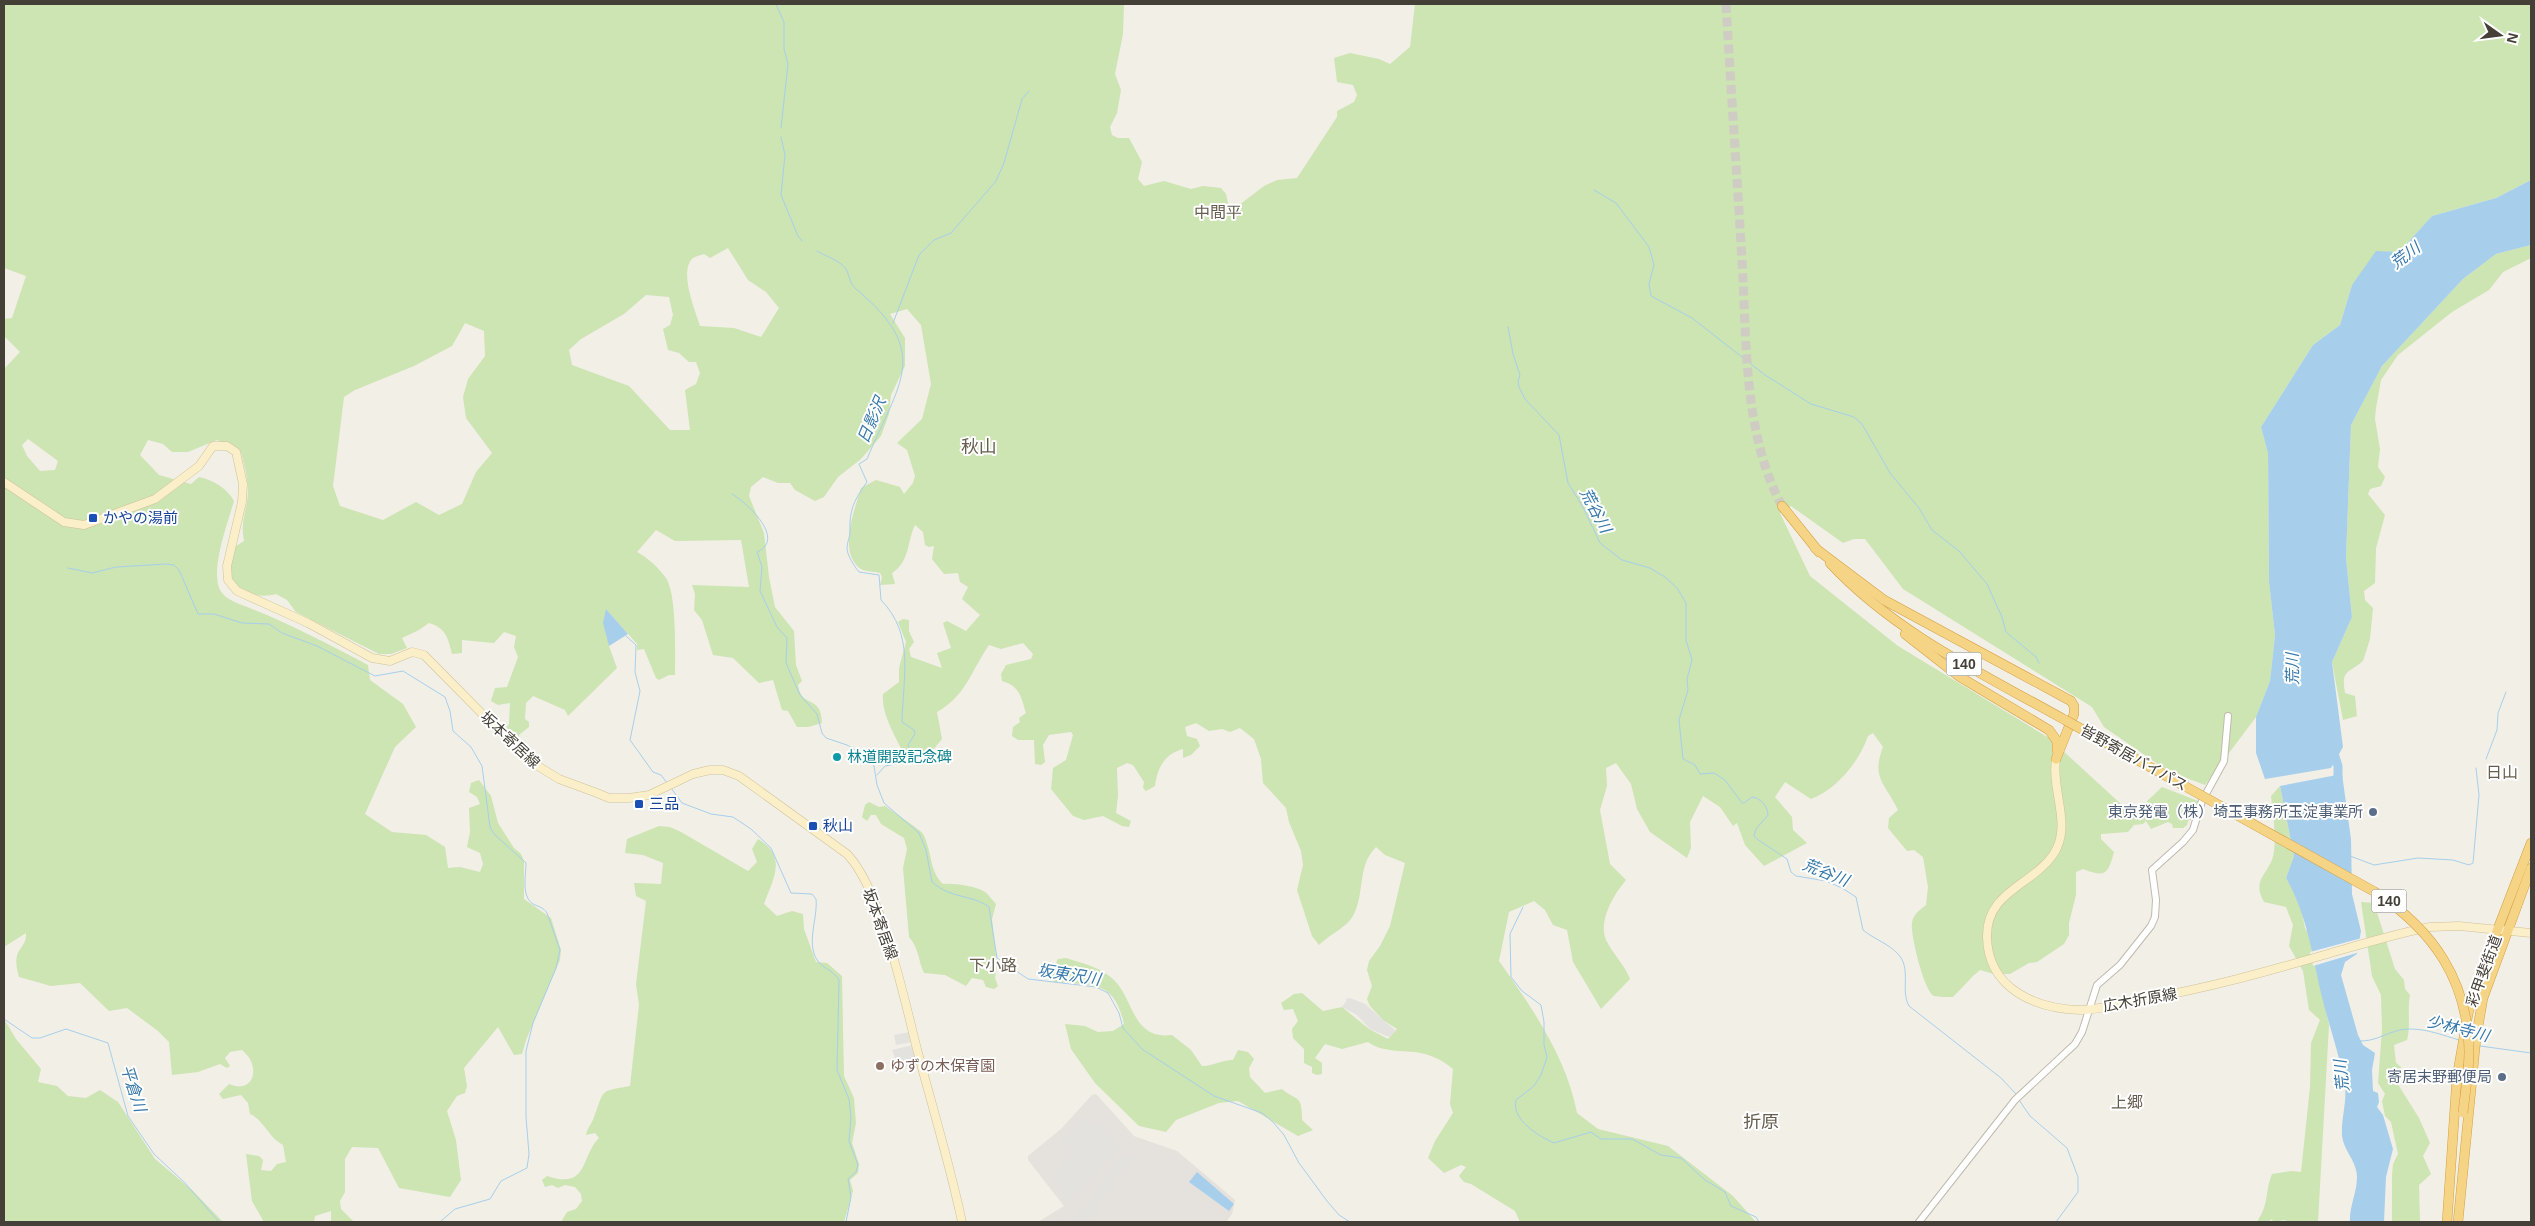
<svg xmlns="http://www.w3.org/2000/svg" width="2535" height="1226" viewBox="0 0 2535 1226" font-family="Helvetica,'Noto Sans JP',sans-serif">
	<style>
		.industrial { fill: #e5e1dc }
		.green { fill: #cde4b3; fill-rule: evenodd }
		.parking { fill: #e4e2df }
		.water { fill: #a7cfeb }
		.pier { fill: #f2efe7 }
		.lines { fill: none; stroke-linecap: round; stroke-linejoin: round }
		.stream { stroke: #a7cfeb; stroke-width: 1 }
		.river { stroke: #a7cfeb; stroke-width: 9 }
		.trunk-tunnel { stroke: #cfccc4; stroke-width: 9; stroke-dasharray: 9 4.5; stroke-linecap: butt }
		.tertiary-casing { stroke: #c0baad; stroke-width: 8 }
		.secondary-casing { stroke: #cfc299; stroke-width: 9 }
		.trunk-casing { stroke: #d39f41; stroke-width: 10 }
		.tertiary { stroke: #fff; stroke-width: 6 }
		.secondary { stroke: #fbefc9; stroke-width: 8 }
		.trunk { stroke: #f6d486; stroke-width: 9 }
		.trunk-bridge-casing { stroke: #d39f41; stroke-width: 10; stroke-linecap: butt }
		.trunk-bridge { stroke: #f6d486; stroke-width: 9 }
		.transit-dot { fill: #1a4fb4; stroke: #fff; stroke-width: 2 }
		.culture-dot { fill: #0f9aa8; stroke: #fff; stroke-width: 2 }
		.service-dot { fill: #5c6f8a; stroke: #fff; stroke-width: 2 }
		.education-dot { fill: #8d6e63; stroke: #fff; stroke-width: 2 }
		.labels { text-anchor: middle; stroke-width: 4; stroke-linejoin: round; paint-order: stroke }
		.shield { fill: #fff; stroke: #7d7973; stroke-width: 1 }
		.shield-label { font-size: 14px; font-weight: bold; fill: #454037 }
		.transit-label { font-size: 15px; fill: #164399; stroke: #fff; text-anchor: start }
		.street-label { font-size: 15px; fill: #454037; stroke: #fff }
		.culture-label { font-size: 15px; fill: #0d838f; stroke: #fff; text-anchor: start }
		.service-label { font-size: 15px; fill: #4e5e75; stroke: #fff; text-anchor: end }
		.education-label { font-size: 15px; fill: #785e54; stroke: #fff; text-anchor: start }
		.neighbourhood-label { font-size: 16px; fill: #675e4f; stroke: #fff }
		.water-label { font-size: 16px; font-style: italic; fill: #3778aa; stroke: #fff }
		.quarter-label { font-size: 18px; fill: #675e4f; stroke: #fff }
	</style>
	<rect width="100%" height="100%" fill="#f2efe7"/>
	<polygon class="industrial" points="1096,1094 1134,1136 1177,1151 1235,1200 1232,1214 1226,1222 1038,1222 1064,1206 1028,1160 1028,1156 1061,1129 1092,1095"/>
	<g class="green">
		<path d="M4,4H1124L1123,34L1115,74L1121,90L1117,113L1110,127L1112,135L1118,138H1129L1142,162L1138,179L1144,186L1164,181L1191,189L1203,186L1221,188L1226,194L1230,212L1264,186L1277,180L1297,178L1337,117V111L1354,102L1357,95L1353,85L1337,82L1334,58L1350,53L1379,59L1390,64L1410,47L1415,4H2531V180L2496,198L2432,216L2399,252L2352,285L2340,325L2313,345L2261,427L2268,452L2269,582L2275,635L2270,681L2256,717L2205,785L2168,771L2104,727L2092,707L1903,589L1865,539H1854L1843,543L1791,506L1780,513L1810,576L1898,646L2049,738L2122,805H2143L2162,787L2198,801L2196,817L2188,821L2187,825L2183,828H2173L2172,824L2168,822L2151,829L2146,821L2143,824L2134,825L2128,832L2101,834V839L2114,852C2108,874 2106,878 2083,869L2076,872V895L2069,923V935L2064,944L2037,962L2029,963L2010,974H1994L1980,970L1973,976L1953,997C1948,997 1939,997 1934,996C1924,992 1910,933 1912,923C1913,914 1920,910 1926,905L1928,887L1923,857L1914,850L1907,851L1888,828L1889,818L1898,810C1885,783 1871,778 1883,747L1873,733L1868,736C1859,762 1837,789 1811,799L1785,782L1775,797L1792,817L1793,830L1807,843L1764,866L1745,845L1737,823L1733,826L1720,807L1703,796L1690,822L1691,848L1687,858L1650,832L1637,809L1631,784L1616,763L1606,768L1607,786L1600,810L1610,864L1626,880C1614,894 1598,921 1606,940C1613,954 1624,964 1630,979L1601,1009L1573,962L1567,930L1553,925L1545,910L1534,901L1509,912L1499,961C1532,1008 1566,1056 1577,1113L1598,1129L1668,1146L1733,1196L1756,1222H1520L1515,1211L1471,1184L1464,1182L1459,1176L1466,1167L1461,1165L1444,1173L1428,1158L1435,1141L1453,1113L1450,1104L1453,1069C1445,1062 1436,1057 1425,1054C1407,1049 1384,1054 1368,1042L1342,1049L1325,1044L1315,1058L1322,1063V1074L1317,1075L1312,1073V1067L1304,1063V1049L1293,1038L1292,1029L1298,1021L1293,1009L1284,1010L1281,1003L1294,994L1302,993L1323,1011L1342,1007L1369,1029L1388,1039L1397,1029L1383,1020L1370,1006L1367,999L1372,986L1367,970L1369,961L1380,946L1390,926L1405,863L1385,855L1376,847C1357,866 1365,892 1354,914C1348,927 1330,934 1319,945L1312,936L1297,890L1303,865L1301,851L1289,822L1286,808L1263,783L1261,759L1254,739L1240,728L1230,732L1222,729L1209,731L1196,723L1185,727L1187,736L1197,739L1200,746L1191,755L1183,758V749C1164,754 1157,769 1155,786L1146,791L1143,788L1144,782L1133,765L1127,763L1117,768L1118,796L1116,813L1131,821L1129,827L1122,826L1103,816L1084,820L1073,816L1051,789L1053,768L1066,760L1073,735L1071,732L1049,735L1043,745L1045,762L1041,765L1035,764L1034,740H1018L1012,736L1013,727L1020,722L1019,718L1026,713C1021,697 1020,686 1002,681L1001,674L1006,665L1031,659L1033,654L1023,643L1001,649L989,645C971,671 966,696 937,712L942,739L927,757L903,752C895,736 881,713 883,694L899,682V668L906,642L898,622L903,619L909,620V631L914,642L909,649L911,657L942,668L937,653L951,648L943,623L947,621L966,631L980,615L962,599L968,587L960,582L958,573L944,574L932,559L934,546L929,547L925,545L923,532L915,525C907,541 910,562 892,573L895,584L880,585L882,577L880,573C874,571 866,572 861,569C837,553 855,509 861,488L876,480L900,487L904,494L913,483L915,476L907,450L897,443L922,419L931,384L921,325L907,309L890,314L905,338V366L891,395L889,414L881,436L861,459L838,477L824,497L815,501L795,490L790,483H778L763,477L751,487L749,496L764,533L769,577L775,607L794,631L796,665L802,681L798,685C802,710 821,693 822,723L808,727H797L788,711L782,710L773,680L759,683L733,658L713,655L702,620L694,610L695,594L692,585L749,587L741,540L675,541L656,530L637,552C648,558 658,567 666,578C677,595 675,654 675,675H669L659,680L656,678L644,649L637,650V644L606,609L609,646L617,668L568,716L565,710L533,696L526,703L525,719L529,722V727L519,735V740L514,741L508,735L506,728L509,724L510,703L498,705L491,701L495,688L507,687L518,657L514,647L516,636L504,632L494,643L462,640V653L452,654C448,638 446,628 429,623L419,630L402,638L407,648L391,654H379L296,612L287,600L276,594C259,599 235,593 230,572C229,565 232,555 233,548L244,541C241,524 244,518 247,502C250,485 245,468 241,452L217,440L188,452H172L163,444L148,440L140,455L159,475L191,484L199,477C213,480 227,488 234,501C228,522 210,570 220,590C226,601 241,604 252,609C292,625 330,645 368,665L370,680L403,704L416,727L395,747L365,814L392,832L426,835L445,847L448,868L460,867L480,872L483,864L480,853L467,847L470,832L469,808L480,804L477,797L469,792L471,783L479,780L491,796L498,823L514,848L521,854L524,861V899L551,918L561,950L560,960L526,1040L522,1054L514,1055L498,1027L464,1068L467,1086L465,1093L457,1096L447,1111L456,1140L461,1180L450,1197L399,1188L378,1148L352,1147L345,1159V1192L340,1201L341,1209L354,1222H331V1211L315,1216L314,1222H264L252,1201L246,1154L259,1156L263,1160L261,1170L271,1171L277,1164L286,1162L283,1145C269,1138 264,1120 250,1114L248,1103L241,1095L223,1099L219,1094L229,1084C254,1095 262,1066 242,1050L230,1052L225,1058L230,1066L227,1068L220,1064L198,1072L172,1075L169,1042L158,1031L127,1008L109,1011L80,983L51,986L19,977C10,946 27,951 26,933L4,947V369L20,352L4,336V319L12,318L26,276L4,268ZM728,248L748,280L766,292L779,308L761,337L734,328L700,326C696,312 678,271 693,258C696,256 701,255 704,254L710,258ZM646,295L669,297L673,315L670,325L663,329L668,350L679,353L689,362H696L700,373L696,384L685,390L690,430H670L629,386L572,365L569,350L581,339L624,314ZM465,323L484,331L485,356L468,379L463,397L466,418L492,453L476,472L462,504L439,515L416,502L383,520L340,506L333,486L344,397L355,390L414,366L452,346ZM28,439L58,461L55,470L40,471L27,456L22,445Z"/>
		<path d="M2531,245V258L2503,272L2489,290L2452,312L2398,355L2381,380L2376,408L2375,419L2380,449L2378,467L2385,477L2381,486L2370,489L2368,494L2385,515L2376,548L2375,583L2364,591L2365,600L2373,608L2370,639L2363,661C2348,674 2341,669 2345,693L2355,696L2357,716L2343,720L2332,662L2352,617L2346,558L2351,425L2382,366L2463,279L2496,254Z"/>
		<path d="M2280,786L2294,856L2286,878L2300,903L2305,928L2310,936L2329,1025L2318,1222H2289L2284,1220L2273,1222L2272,1219L2268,1222H2258V1220C2269,1204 2265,1191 2272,1174L2291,1171L2301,1172L2310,1087L2311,1043L2320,1020L2309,1010L2303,971L2289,946L2293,925L2286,907L2264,902C2250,878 2272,873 2274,851C2276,833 2273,814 2271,796Z"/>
		<path d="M869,802L879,807L885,806C892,811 921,830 923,834C932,850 929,871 943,884C954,883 976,886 985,892C989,895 992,900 996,904L992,919L997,965L995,978L998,986L994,989L986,987L983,980L972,978L966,986L945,975L924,973C918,960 919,948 909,937L903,868L907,849L904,838L881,824L876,815H871L867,821L862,817L865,805Z"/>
		<path d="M659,826L670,827L681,832L748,871L757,862L752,849L758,839C788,856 773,879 764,904L777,916L792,911L803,914L804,929L816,962L827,963L842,976L844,1076L854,1098L856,1123L852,1143L859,1164L858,1173L850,1180L853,1191L844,1222H561L567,1212L576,1209L582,1201L581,1194L575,1187L565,1185L558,1188L552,1185L545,1187L542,1180L547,1176C589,1190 580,1157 599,1138L595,1133L586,1135C587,1128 592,1124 594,1117C605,1088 599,1092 630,1086L639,1005L636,984L646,901L636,896L634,883L661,884L663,863L643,855L625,853L627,839Z"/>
		<path d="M2361,902L2374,903L2395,969L2404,980L2405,989L2410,995C2407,1011 2411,1025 2407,1040L2394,1045L2396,1063L2401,1067V1073L2397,1080L2399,1086L2419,1118L2430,1143L2423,1156L2431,1174L2419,1185L2420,1222H2392V1175L2393,1164L2398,1154L2391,1122L2385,1116L2382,1101L2385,1094L2378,1083L2382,1030L2381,995L2372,976Z"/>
		<path d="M1066,958C1082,963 1103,968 1115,981C1134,1001 1133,1040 1172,1035L1191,1050L1202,1066C1214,1066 1221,1060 1233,1060L1238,1050L1248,1052L1254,1059L1249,1068L1250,1077L1265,1093L1282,1089C1297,1102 1302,1093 1302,1120L1313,1130L1298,1136L1238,1101L1219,1103L1176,1120L1166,1132L1139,1126L1095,1083L1071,1049L1065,1024L1085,1026L1098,1032L1113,1031L1124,1024C1114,979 1093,986 1054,982L1049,976L1058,959Z"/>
		<polygon points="4,1019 16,1039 41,1069 38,1082 57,1086 68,1096 86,1098 100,1090 118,1102 155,1159 192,1190 223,1222 4,1222"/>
	</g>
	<g class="parking">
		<polygon points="1350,998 1365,1004 1396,1031 1389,1037 1370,1029 1357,1015 1342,1007 1347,1000 1345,999"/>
		<polygon points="910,1032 912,1042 896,1045 894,1035"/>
		<polygon points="913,1045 918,1065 899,1069 892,1050"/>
		<polygon points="1084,1117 1095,1127 1098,1124 1111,1135 1109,1138 1119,1148 1068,1203 1065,1191 1051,1178 1073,1152 1062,1142"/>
		<polygon points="1122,1155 1130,1161 1086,1222 1055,1222 1055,1220 1078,1216"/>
	</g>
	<g class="water">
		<polygon points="2531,180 2531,245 2496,254 2463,279 2382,366 2351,425 2346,558 2352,617 2332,662 2343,747 2331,768 2265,779 2256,753 2256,717 2270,681 2275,635 2269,582 2268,453 2261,427 2313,345 2340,325 2352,285 2376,251 2399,252 2432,216 2496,198"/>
		<polygon points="606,609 628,634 609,646 603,623"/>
		<path d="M2342,774L2351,839L2352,894L2361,931L2357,954L2345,962L2341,975L2358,1035L2363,1045L2375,1053L2372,1070L2373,1091L2378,1093L2379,1102L2377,1107L2383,1115L2393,1149L2386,1177L2384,1222H2350C2349,1207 2357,1193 2357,1177C2357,1161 2343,1150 2342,1135C2341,1119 2347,1102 2345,1086C2340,1056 2329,1026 2322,997C2312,955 2308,917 2286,878L2294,856L2280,786Z"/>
		<polygon points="1197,1172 1234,1204 1229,1211 1189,1182"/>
	</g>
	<polygon class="pier" points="2362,938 2360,952 2313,966 2310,952"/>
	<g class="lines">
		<g class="stream">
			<polyline points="776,4 784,22 784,49 788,64 781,128"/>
			<polyline points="781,137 785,155 781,195 798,236 802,241"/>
			<polyline points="1594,190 1616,203 1649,247 1654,265 1649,284 1651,296 1692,318 1765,375 1811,404 1854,417 1862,424 1890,473 1919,508 1932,530 1959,551 1987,584 2002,617 2006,632 2036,657 2039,663"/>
			<path d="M817,251C825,256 841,261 846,269C850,276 849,283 856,289C933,353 899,382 867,459L859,464L867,482C854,500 849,510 850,532C850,537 847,542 847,548C847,555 854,566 859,572L879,575L881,600C915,635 903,676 902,722L914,730L915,734L908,745L911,761L885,766L877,775"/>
			<polyline points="893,323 919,255 934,240 951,233 996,181 1004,163 1022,99 1029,91"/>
			<path d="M1508,327L1513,354L1520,375L1518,381L1519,387L1525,399L1559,435L1568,483L1583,507L1600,543L1622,560L1650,568L1665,577L1677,588L1686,603V640L1692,660L1687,679L1688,690L1679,720L1683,759L1695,765L1700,774L1714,773L1725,780L1742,803H1744L1752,797C1761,798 1768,807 1768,815L1756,829L1754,836L1757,839L1787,859L1791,872L1796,876L1826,881L1842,888L1856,897L1863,930C1874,939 1889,944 1898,954C1912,969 1900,990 1909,1006L2001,1078L2016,1094"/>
			<path d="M732,494C746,502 787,539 757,552L762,567L760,591L777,627L787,638L786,663L800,695L817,714L822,733L826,738L847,745L867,757L874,766L877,785L884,803L919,833L926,850L932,882C951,899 971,894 989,907L997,958L1028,979L1096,987L1108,993L1119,1013L1123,1028L1142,1049L1214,1096L1262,1113L1273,1122L1284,1135L1299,1163L1327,1201L1339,1215L1350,1222"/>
			<path d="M68,568L92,573L116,567L166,564L174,565L179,570L198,614H214L242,623L269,624L282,633L317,646L375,676L403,671L445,697L450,711L453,731L471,747L482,766L490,827L494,834L526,863C526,875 521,896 533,904C539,907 543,907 547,913L560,950L556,968L533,1023L526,1051V1117L529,1154L527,1168L501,1181L490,1199L455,1209L440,1222"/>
			<polyline points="626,636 636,645 635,672 640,691 630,740 653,772 661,775 667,783"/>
			<polyline points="2486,759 2497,730 2498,713 2506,692"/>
			<path d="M671,788L682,803L711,814L733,817L751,829L771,848L791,893L812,894L816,899C818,918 806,942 817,960C821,967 833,970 839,980L837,1070L849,1099L851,1117L849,1141L858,1165L856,1172L848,1179L851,1197L846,1222"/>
			<polyline points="2350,856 2374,865 2418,858 2453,860 2469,865 2473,863 2479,795 2476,768"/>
			<path d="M1523,907L1510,934L1511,977L1522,991L1541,1005L1544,1022V1045L1547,1057L1541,1075L1534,1086L1516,1100C1511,1120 1539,1136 1554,1143L1591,1132L1601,1139H1632L1661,1155L1681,1158L1705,1180L1725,1192L1731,1206L1756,1217L1759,1222"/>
			<polyline points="4,1019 32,1038 40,1038 66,1029 108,1043 128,1116 154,1154 185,1183 219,1222"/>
			<path d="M2360,1041C2374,1041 2381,1036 2393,1032C2414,1024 2439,1034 2459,1040"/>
			<polyline points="2480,1046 2531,1053"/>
			<polyline points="2019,1100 2030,1116 2067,1148 2078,1177 2078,1192 2056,1222"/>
		</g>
		<polyline class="river" points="2333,750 2338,766 2338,786"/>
		<path class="trunk-tunnel" d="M1726,4C1731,90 1737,175 1742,261C1747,342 1743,433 1782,506"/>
		<g class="tertiary-casing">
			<polyline id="tertiary" points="1919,1222 2015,1100 2075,1044 2082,1032 2097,985 2120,965 2151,926 2155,917 2156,900 2152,870 2183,842 2193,830 2202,801 2224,761 2228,716"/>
		</g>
		<g class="secondary-casing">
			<g id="secondary">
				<path d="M4,482L64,522L84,525L155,499L199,466L213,446H227L236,452L243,484L242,502L227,566L228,580L237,591L308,623L372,658L390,661L412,652L424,655L528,760L559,779L597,793L609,798H629L649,795L693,774L710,770H723L739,776L847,854C882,890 905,1003 918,1053C933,1109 950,1165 962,1222"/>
				<path d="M2056,759C2051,792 2073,826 2053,855C2032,885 1986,892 1987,937C1988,989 2036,1009 2081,1010C2101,1010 2124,1002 2144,999C2205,989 2265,972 2324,955C2359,945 2394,934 2430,927L2459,926L2531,933"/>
			</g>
		</g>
		<g class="trunk-casing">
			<g id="trunk">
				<polyline points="1782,506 1819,552"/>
				<polyline points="1815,548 1884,600 2071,701 2074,706 2074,714 2056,759"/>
				<path d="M1830,563C1895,633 1983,674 2065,720"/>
				<polyline points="1905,634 1960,677 2049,730 2057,741 2057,750"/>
				<polyline points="2076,726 2181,784"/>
				<polyline points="2447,1222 2457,1077 2468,1014 2475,988 2531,843"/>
				<polyline points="2458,1222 2476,1038 2483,998 2531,868"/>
			</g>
		</g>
		<use href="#tertiary" class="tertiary"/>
		<use href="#secondary" class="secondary"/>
		<use href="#trunk" class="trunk"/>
		<g class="trunk-bridge-casing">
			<g id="trunk-bridge">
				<polyline points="2065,720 2076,726"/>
				<path d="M2181,784L2375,892C2433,930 2468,980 2469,1052C2469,1072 2465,1092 2463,1113"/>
			</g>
		</g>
		<use href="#trunk-bridge" class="trunk-bridge"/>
	</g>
	<g class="transit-dot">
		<rect x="88" y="513" width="10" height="10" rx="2.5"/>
		<rect x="634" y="799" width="10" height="10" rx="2.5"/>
		<rect x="808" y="821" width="10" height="10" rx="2.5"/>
	</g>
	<circle class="culture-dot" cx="837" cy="757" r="5"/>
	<g class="service-dot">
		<circle cx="2373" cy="812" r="5"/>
		<circle cx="2502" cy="1077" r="5"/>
	</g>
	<circle class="education-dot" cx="880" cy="1066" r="5"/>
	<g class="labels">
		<g class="shield">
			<rect x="1946.5" y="652.5" width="35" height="23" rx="4"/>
			<rect x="2371.5" y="889.5" width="35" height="23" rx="4"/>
		</g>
		<g class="shield-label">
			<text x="1964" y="669">140</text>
			<text x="2389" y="906">140</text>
		</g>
		<g class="transit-label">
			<text x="103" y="523">かやの湯前</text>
			<text x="649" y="809">三品</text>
			<text x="823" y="831">秋山</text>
		</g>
		<g class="street-label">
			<text transform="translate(510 740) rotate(43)" y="5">坂本寄居線</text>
			<text transform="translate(2134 758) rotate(29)" y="5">皆野寄居バイパス</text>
			<text transform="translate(880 924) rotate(70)" y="5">坂本寄居線</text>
			<text transform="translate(2484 971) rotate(-70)" y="5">彩甲斐街道</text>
			<text transform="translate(2140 1000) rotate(-10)" y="5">広木折原線</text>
		</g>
		<g class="culture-label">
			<text x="847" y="762">林道開設記念碑</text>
		</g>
		<g class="service-label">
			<text x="2363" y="817">東京発電（株）埼玉事務所玉淀事業所</text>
			<text x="2492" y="1082">寄居末野郵便局</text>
		</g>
		<g class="education-label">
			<text x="890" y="1071">ゆずの木保育園</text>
		</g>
		<g class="neighbourhood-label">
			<text x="1218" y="218">中間平</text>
			<text x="2502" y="778">日山</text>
			<text x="993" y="971">下小路</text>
			<text x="2127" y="1108">上郷</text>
		</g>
		<g class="water-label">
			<text transform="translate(2405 255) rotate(-37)" y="6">荒川</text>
			<text transform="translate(871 420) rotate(-67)" y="6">日影沢</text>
			<text transform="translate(1596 510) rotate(62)" y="6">荒谷川</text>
			<text transform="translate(2292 669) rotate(-91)" y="6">荒川</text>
			<text transform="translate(1826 872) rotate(22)" y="6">荒谷川</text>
			<text transform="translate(1069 974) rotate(9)" y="6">坂東沢川</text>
			<text transform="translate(2458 1028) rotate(14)" y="6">少林寺川</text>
			<text transform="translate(2341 1076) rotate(-96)" y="6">荒川</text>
			<text transform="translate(134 1088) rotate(72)" y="6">平倉川</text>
		</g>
		<g class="quarter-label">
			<text x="979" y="453">秋山</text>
			<text x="1761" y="1128">折原</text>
		</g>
	</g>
	<rect width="2535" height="1226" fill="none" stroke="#454037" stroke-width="10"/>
	<g transform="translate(2500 35) rotate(104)" stroke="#ffffff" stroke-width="4" paint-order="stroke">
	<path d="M0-4L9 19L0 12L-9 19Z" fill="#454037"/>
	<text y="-8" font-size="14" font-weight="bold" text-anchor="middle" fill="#454037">N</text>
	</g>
</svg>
